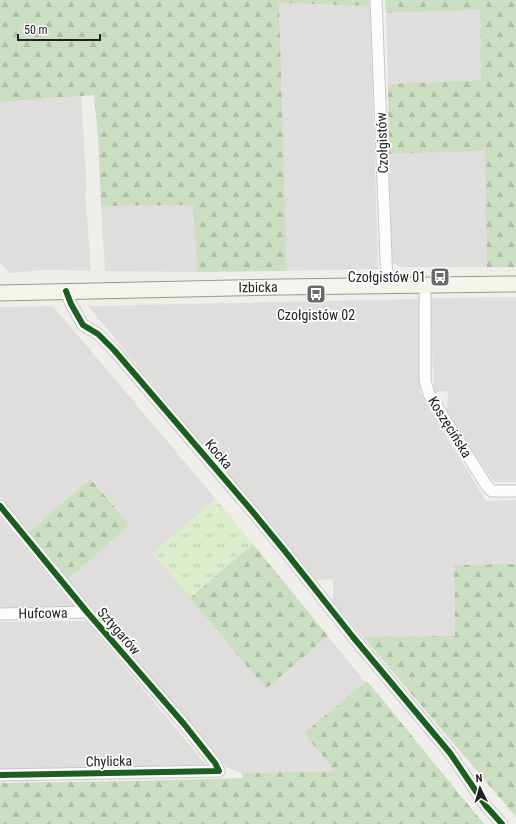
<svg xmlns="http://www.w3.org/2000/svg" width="516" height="824" viewBox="0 0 516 824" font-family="'Roboto Condensed',sans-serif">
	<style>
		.residential { fill: #dfdedc }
		.grass { fill: url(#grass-tufts) }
		.forest { fill: url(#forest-firs) }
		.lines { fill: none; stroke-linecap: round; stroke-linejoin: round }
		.street-casing { stroke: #c9c8c7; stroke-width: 13 }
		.secondary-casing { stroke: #999a82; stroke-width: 17 }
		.street { stroke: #fdfcfc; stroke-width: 11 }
		.secondary { stroke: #f4f4ed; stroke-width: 15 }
		.cycleway-casing { stroke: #fff; stroke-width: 8 }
		.cycleway { stroke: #1b5e20; stroke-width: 6 }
		.labels { text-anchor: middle; stroke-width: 3.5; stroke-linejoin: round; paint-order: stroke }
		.street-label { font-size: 14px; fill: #222; stroke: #fff }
		.poi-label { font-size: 14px; fill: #222; stroke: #fff; text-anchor: end }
	</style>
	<defs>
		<pattern id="grass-tufts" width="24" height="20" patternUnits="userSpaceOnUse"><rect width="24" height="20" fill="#ddeccb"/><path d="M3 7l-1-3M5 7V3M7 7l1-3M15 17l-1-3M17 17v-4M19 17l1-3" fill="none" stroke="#bdcaae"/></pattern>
		<pattern id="forest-firs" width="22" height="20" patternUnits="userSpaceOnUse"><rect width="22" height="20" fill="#cbdec1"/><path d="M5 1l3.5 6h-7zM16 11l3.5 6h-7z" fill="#aebea6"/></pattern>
	</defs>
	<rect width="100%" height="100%" fill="#f0eeeb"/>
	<g class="residential">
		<polygon points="279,3 370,6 378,269 287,271"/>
		<polygon points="480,10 482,80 388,84 386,13"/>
		<polygon points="81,96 87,191 85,191 91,271 47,270 9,273 0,262 0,102"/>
		<polygon points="485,151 487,267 401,267 392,263 389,154"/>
		<polygon points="193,205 197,272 105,271 101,206"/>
		<polygon points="516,297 516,482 494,482 447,413 448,391 434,392 430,298"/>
		<polygon points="419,299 420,393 486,501 516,500 516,564 454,565 455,636 363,637 333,602 333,579 315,580 88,306"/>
		<polygon points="53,306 216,499 153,553 266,689 328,636 366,683 305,733 336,771 241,773 226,767 68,579 130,525 92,479 29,532 0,497 0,307"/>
		<polygon points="0,518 74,607 0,608"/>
		<polygon points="86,621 208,767 0,770 0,622"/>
	</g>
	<polygon class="grass" points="216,499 253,544 190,598 153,553"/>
	<g class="forest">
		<polygon points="0,0 369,0 370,6 279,3 287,271 197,272 193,205 101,206 98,138 94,95 0,102"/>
		<polygon points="385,0 516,0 516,267 487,267 485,151 389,154 388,84 481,80 480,10 386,13"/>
		<polygon points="91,479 130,525 68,579 29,532"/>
		<polygon points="253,544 328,636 266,689 190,598"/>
		<polygon points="516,564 516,817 363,637 455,636 454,565"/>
		<polygon points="367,681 484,824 0,824 0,783 133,781 243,778 241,773 335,771 304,733"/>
	</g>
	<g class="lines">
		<g class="street-casing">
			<g id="street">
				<polyline points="376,0 387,285"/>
				<polyline points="425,284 425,381 429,394 487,486 492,491 516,491"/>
				<polyline points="66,291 71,304 83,325 98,334 114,350 252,511 284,550 353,637 450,753 486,806 502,824"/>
				<polyline points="0,506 87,612 184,724 215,763 219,771 0,775"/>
				<polyline points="0,614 87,612"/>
			</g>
		</g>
		<g class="secondary-casing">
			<polyline id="secondary" points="0,293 281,287 516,284"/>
		</g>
		<use href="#street" class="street"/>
		<use href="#secondary" class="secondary"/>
		<g class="cycleway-casing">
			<g id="cycleway">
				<polyline points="66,291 71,304 83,325 98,334 114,350 252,511 284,550 353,637 450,753 486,806 502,824"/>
				<polyline points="0,506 87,612 184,724 215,763 219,771 0,775"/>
			</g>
		</g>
		<use href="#cycleway" class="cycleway"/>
	</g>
	<defs>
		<g id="bus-square" transform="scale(1)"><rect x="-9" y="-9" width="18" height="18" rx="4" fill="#6a6968" stroke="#fff"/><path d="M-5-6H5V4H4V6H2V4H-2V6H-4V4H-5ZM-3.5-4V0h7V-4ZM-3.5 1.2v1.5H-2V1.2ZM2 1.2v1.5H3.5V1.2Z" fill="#fff"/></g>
	</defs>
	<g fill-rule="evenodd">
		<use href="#bus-square" x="440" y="277"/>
		<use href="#bus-square" x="316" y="294"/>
	</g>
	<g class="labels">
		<g class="street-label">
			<text transform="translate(382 143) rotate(-92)" y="5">Czołgistów</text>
			<text transform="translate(258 287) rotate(-1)" y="5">Izbicka</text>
			<text transform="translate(450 427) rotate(58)" y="5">Koszęcińska</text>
			<text transform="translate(219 454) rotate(50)" y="5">Kocka</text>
			<text transform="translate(43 613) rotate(-1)" y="5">Hufcowa</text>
			<text transform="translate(119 631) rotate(49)" y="5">Sztygarów</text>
			<text transform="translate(109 761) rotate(-1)" y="5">Chylicka</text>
		</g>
		<g class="poi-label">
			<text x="426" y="282">Czołgistów 01</text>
			<text x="316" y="320" text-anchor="middle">Czołgistów 02</text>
		</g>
	</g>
	<g transform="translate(480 788) rotate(355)" stroke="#ffffff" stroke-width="3" paint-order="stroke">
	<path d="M0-3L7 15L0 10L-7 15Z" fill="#222222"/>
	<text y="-6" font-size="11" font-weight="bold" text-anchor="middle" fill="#222222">N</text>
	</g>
	<path d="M18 34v6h82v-6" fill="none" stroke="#222222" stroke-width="2"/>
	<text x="24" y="34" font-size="12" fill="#222222" stroke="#ffffff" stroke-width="3" paint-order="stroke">50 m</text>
</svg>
